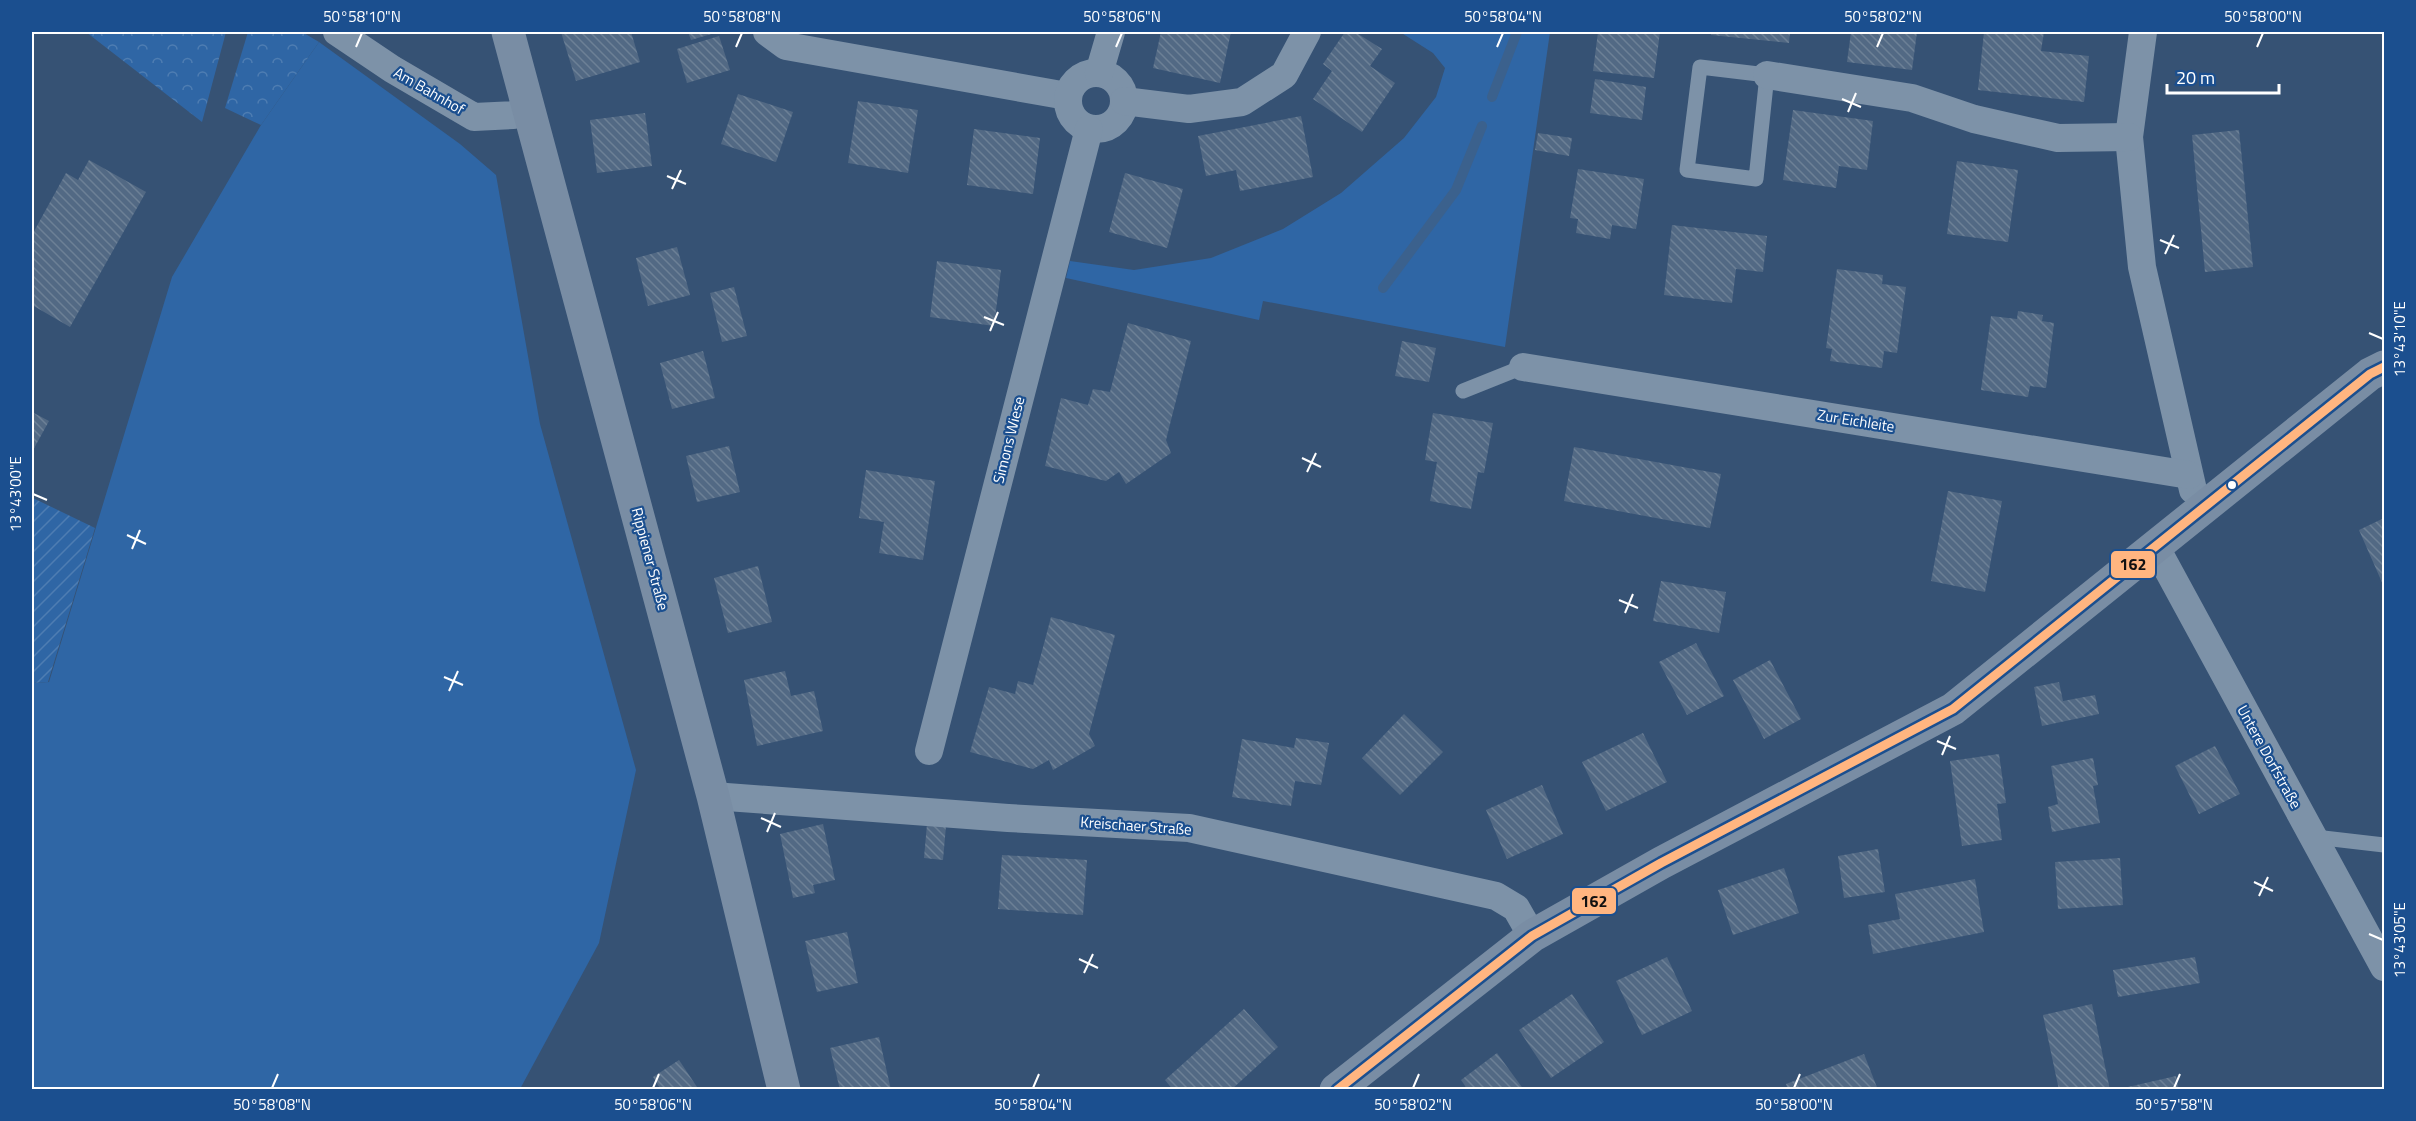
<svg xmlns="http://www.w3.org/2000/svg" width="2416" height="1121" viewBox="0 0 2416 1121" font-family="'Titillium Web',sans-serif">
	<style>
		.green { fill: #2f66a5 }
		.forest { fill: url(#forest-crowns) }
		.garden { fill: url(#garden-furrows) }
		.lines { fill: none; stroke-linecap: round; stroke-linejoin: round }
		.stream { stroke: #3b618d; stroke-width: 10 }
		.building { fill: url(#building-back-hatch) }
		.lane { stroke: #7d92a8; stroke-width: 15 }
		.street { stroke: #7d92a8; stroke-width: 28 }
		.secondary { stroke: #798da4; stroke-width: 33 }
		.bus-1-casing { stroke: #1b4f8f; stroke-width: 14 }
		.bus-1 { stroke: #ffb580; stroke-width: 9 }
		.ticks { fill: none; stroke: #fff; stroke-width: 2 }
		.bus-dot { fill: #fff; stroke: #1b4f8f; stroke-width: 2 }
		.labels { text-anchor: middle; stroke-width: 4.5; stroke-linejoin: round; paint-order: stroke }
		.street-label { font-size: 15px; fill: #fff; stroke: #1b4f8f }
		.line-badge { stroke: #1b4f8f; stroke-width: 2 }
		.pale-badge-label { font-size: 16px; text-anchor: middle; font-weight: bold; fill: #111 }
		.neatline { fill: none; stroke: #fff; stroke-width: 2 }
		.ticks-label { font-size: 15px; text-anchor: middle; fill: #fff }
	</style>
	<defs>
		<pattern id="forest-crowns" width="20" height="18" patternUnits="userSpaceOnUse" patternTransform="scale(1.5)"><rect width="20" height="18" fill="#2f66a5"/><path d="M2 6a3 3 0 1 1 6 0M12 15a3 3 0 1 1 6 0" fill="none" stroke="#4e7db2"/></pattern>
		<pattern id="garden-furrows" width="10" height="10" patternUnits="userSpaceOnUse" patternTransform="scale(1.5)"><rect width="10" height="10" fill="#2f66a5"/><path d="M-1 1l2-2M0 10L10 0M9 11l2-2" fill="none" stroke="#4e7db2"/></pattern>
		<pattern id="building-back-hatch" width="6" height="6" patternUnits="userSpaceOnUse" patternTransform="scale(1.5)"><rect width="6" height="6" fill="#526984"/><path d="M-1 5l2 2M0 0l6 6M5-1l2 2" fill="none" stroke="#6c8096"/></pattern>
	</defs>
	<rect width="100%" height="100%" fill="#365274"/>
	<g class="green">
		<polygon points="1400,32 1550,32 1505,347 1263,301 1259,320 1066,278 1070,261 1134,270 1211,258 1283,229 1341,193 1404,138 1436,97 1445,68 1433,53"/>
		<polygon points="319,42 460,144 496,175 540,424 636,770 599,943 520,1089 32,1090 32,683 49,682 172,277 261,125"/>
	</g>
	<g class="forest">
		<polygon points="86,32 226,32 202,122"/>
		<polygon points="248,32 302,32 319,42 261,125 225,108"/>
	</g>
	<polygon class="garden" points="33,498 95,528 48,682 32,683"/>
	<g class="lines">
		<g class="stream">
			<polyline points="1492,97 1517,32"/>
			<polyline points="1383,288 1456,190 1482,126"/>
		</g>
	</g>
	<g class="building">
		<polygon points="561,32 631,32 640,62 576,81"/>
		<polygon points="688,32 718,32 691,40"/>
		<polygon points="1161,32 1231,32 1220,83 1153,68"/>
		<polygon points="1345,32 1355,32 1382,49 1370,66 1395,83 1362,132 1313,99 1332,71 1323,64"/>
		<polygon points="1598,32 1660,32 1654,78 1593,71"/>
		<polygon points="1711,32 1790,32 1789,43 1711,35"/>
		<polygon points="1851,32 1917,32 1912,70 1847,62"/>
		<polygon points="1984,32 2044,32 2041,51 2089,56 2084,102 1978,90"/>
		<polygon points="719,36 730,70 687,83 677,49"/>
		<polygon points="1595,79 1646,87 1642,120 1590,113"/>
		<polygon points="738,94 793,112 776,162 721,144"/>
		<polygon points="858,101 918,110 908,173 848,163"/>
		<polygon points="1793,110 1873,121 1867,170 1839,166 1836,188 1783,180"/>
		<polygon points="645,113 652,166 597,173 590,120"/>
		<polygon points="1301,116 1313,177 1240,191 1236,170 1206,176 1198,136"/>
		<polygon points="974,129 1040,138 1033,194 967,185"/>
		<polygon points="2239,130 2253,267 2205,272 2192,135"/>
		<polygon points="1538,133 1572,138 1569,156 1535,150"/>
		<polygon points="89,160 146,192 70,327 32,305 32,235 66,173 78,180"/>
		<polygon points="1957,161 2018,170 2008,242 1947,234"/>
		<polygon points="1578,169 1644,179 1636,229 1612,225 1610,239 1576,233 1578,219 1570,218"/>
		<polygon points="1125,173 1183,189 1167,248 1109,232"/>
		<polygon points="1672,225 1767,236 1763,272 1736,269 1732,303 1664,295"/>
		<polygon points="677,247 690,295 648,306 636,258"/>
		<polygon points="937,261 1001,270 994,326 930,317"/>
		<polygon points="1837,269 1883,275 1882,284 1906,287 1897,353 1884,351 1882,368 1830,361 1832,349 1826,348"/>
		<polygon points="734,287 747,336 722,342 710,293"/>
		<polygon points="2018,311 2043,315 2042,321 2054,323 2046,388 2030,386 2028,397 1981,390 1991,316 2017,319"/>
		<polygon points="1128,323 1191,341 1166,440 1171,453 1126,484 1119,472 1106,481 1045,466 1061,398 1088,405 1093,389 1110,392"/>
		<polygon points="1402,341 1436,348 1429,382 1395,376"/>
		<polygon points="703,351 715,398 672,409 660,363"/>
		<polygon points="32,412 49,421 32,452"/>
		<polygon points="1433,413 1493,423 1484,473 1478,472 1471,509 1430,501 1437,462 1425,460"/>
		<polygon points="729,446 740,492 697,502 686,456"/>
		<polygon points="1574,447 1721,474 1710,528 1564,501"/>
		<polygon points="866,470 935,481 923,560 879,553 884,522 859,518"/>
		<polygon points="1948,491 2002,501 1985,592 1931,581"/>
		<polygon points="2384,518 2384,587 2359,530"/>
		<polygon points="758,566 772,622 728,633 714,578"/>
		<polygon points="1661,581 1726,592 1719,633 1653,621"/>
		<polygon points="1051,617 1115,635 1089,734 1095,746 1053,770 1049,760 1033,769 970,752 989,687 1015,694 1018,681 1033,685"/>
		<polygon points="1696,643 1724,696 1687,715 1659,662"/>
		<polygon points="1770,660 1801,719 1764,739 1733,680"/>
		<polygon points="785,671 791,696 814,691 823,731 757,746 744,680"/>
		<polygon points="2059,682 2063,701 2095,695 2099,714 2042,726 2034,687"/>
		<polygon points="1404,714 1443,752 1400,795 1362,758"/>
		<polygon points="1643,733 1667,782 1606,811 1582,762"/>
		<polygon points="1296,738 1329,743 1321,785 1295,781 1291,806 1232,797 1242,739 1294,748"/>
		<polygon points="2215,746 2240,794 2199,814 2175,766"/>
		<polygon points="1999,754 2006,803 1997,804 2002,840 1962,846 1950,761"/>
		<polygon points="2093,758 2098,785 2093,786 2100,823 2052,832 2048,807 2058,804 2051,766"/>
		<polygon points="1542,785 1563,834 1507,859 1486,810"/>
		<polygon points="823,824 835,880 813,885 815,893 793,898 780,834"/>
		<polygon points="927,824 946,826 943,860 924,858"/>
		<polygon points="1878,849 1885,892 1844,898 1838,856"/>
		<polygon points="1002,855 1087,860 1083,915 998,909"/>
		<polygon points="2120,858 2123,905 2058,909 2055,862"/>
		<polygon points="1784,868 1799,913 1733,935 1718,890"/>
		<polygon points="1975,879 1984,932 1873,954 1868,925 1900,919 1895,894"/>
		<polygon points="847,932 858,983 817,992 805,941"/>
		<polygon points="1667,957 1692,1011 1642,1035 1616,981"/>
		<polygon points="2195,957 2200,983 2118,997 2113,970"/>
		<polygon points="1572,994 1604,1042 1551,1078 1519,1030"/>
		<polygon points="2092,1004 2110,1090 2059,1090 2043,1015"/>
		<polygon points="1244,1009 1278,1047 1231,1090 1173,1090 1165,1080"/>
		<polygon points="879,1037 891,1090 840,1090 830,1048"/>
		<polygon points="1497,1053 1524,1090 1468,1090 1461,1080"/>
		<polygon points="1864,1054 1878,1090 1788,1090 1786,1084"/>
		<polygon points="679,1060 697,1087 693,1090 661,1090 653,1077"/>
		<polygon points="2176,1076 2179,1090 2120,1090 2119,1089"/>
	</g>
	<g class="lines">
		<g class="lane">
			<polygon points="1700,67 1767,75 1756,179 1687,170"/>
			<polyline points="1463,391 1523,367"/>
			<polyline points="2315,837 2384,845"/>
		</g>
		<g class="street">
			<polyline points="337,32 392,69 474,117 513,115 530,108"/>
			<polyline points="767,32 786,46 1067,96"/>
			<polyline points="2143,32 2129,137 2142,267 2193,490"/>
			<circle cx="1096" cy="101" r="28"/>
			<polyline points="1099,73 1111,32"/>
			<polyline points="1767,75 1912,98 1974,119 2058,138 2129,137"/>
			<polyline points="1124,101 1189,109 1242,102 1284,75 1307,32"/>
			<polyline points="1523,367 2189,475"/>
			<polyline points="2155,546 2384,967"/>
			<polyline points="929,751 1089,129"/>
			<polyline points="713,796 1008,818 1189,828 1496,896 1516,908 1532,936"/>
		</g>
		<g class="secondary">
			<polyline points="508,32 713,796 784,1090"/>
			<polyline points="1336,1090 1532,936 1661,863 1953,709 2370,374 2384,367"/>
		</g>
		<g class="bus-1-casing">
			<polyline id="bus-1" points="1337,1090 1532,936 1661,863 1953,709 2370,374 2384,367"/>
		</g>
		<use href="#bus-1" class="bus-1"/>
	</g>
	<path class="ticks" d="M356,47L362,33M736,47L742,33M1116,47L1122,33M1497,47L1503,33M1877,47L1883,33M2257,47L2263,33M1842,99L1861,107M1848,112L1856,93M667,176L686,184M672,189L681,170M2160,240L2179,248M2165,254L2174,235M984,317L1004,325M990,331L998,312M2369,333L2383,339M1302,458L1321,467M1307,472L1316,453M33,494L47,500M127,535L146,544M132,549L140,530M1619,600L1638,608M1625,613L1633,594M444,677L463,685M449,691L458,671M1937,741L1956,749M1942,755L1950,736M761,818L781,827M767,832L775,813M2254,882L2273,891M2259,896L2268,877M2369,934L2383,940M1079,959L1098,968M1084,973L1093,954M272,1088L278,1074M653,1088L659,1074M1033,1088L1039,1074M1413,1088L1419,1074M1794,1088L1800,1074M2174,1088L2180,1074"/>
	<circle class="bus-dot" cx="2232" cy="485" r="5"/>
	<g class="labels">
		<g class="street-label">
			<text transform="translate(429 91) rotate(30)" y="5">Am Bahnhof</text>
			<text transform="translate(1856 421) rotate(9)" y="5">Zur Eichleite</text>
			<text transform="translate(1009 440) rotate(-76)" y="5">Simons Wiese</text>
			<text transform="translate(650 559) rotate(75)" y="5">Rippiener Straße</text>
			<text transform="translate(2269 757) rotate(61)" y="5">Untere Dorfstraße</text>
			<text transform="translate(1136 826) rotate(4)" y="5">Kreischaer Straße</text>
		</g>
	</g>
	<g class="line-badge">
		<rect x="2110" y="550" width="46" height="29" rx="6" fill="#ffb580"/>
		<rect x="1571" y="887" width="46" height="28" rx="6" fill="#ffb580"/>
	</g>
	<g class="pale-badge-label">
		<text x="2133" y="570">162</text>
		<text x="1594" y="907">162</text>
	</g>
	<rect width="2416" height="1121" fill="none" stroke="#1b4f8f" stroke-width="66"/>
	<path d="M2167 84v9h112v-9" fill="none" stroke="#ffffff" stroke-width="3"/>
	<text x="2176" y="84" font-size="18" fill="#ffffff" stroke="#1b4f8f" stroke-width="4.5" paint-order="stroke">20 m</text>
	<rect x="33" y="33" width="2350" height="1055" class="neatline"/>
	<g class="ticks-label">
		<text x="362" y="22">50°58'10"N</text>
		<text x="742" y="22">50°58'08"N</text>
		<text x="1122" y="22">50°58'06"N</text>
		<text x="1503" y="22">50°58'04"N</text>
		<text x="1883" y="22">50°58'02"N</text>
		<text x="2263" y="22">50°58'00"N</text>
		<text transform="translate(2400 339) rotate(-90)" y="5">13°43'10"E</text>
		<text transform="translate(16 494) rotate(-90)" y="5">13°43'00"E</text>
		<text transform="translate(2400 940) rotate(-90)" y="5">13°43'05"E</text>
		<text x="272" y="1110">50°58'08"N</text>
		<text x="653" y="1110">50°58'06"N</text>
		<text x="1033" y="1110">50°58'04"N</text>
		<text x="1413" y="1110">50°58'02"N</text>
		<text x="1794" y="1110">50°58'00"N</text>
		<text x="2174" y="1110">50°57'58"N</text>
	</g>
</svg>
